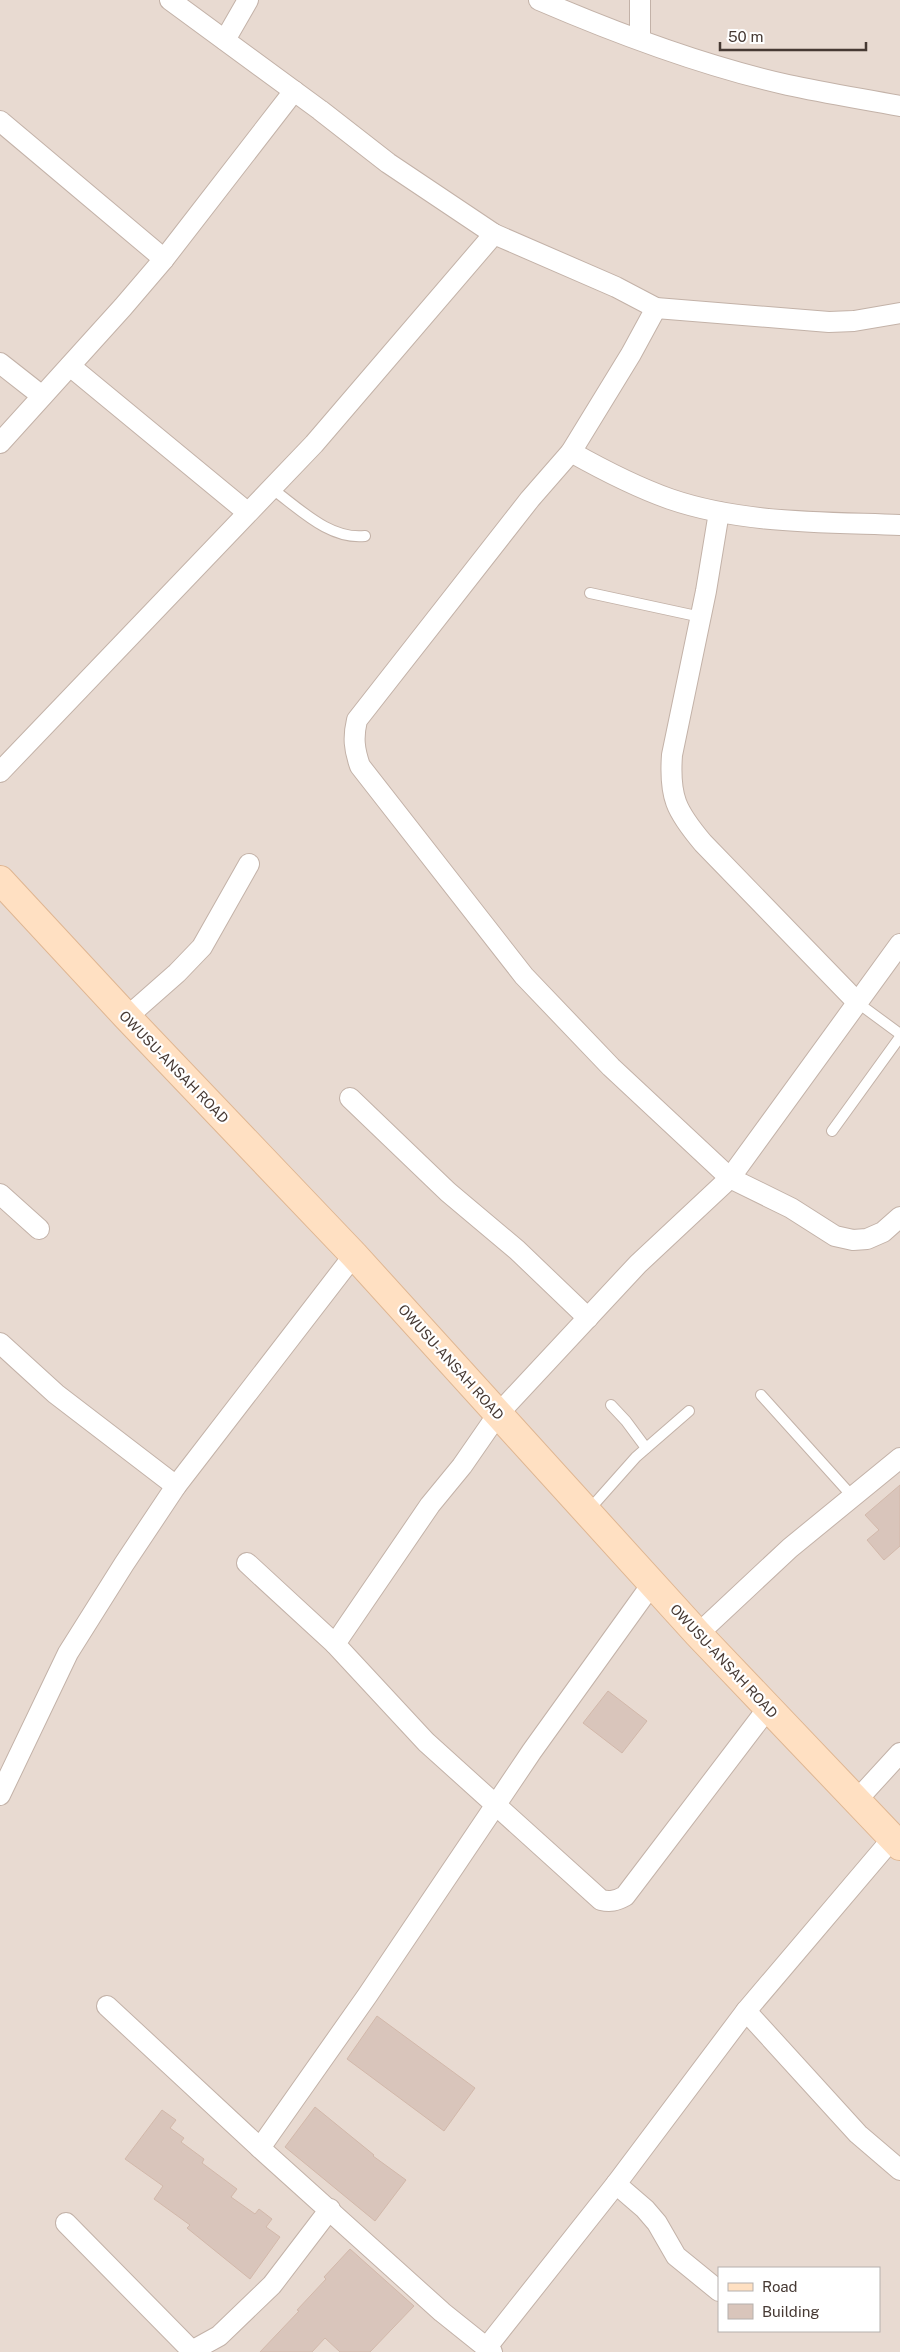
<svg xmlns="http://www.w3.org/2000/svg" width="900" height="2352" viewBox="0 0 900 2352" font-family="'Public Sans',sans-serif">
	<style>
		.residential { fill: #e8dad1; fill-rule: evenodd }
		.building { fill: #d9c5bb; stroke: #d2b8aa }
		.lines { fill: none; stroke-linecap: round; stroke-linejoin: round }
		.lane-casing { stroke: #c3b2a8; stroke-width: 12 }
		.street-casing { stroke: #c3b2a8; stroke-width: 22 }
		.secondary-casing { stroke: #dfb692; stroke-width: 30 }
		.lane { stroke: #fff; stroke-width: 10 }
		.street { stroke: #fff; stroke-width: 20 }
		.secondary { stroke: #ffe0c2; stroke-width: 28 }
		.labels { text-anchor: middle; stroke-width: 4.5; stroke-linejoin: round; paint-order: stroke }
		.street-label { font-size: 14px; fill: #463933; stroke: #fff }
	</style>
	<rect width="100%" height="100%" fill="#f4eae3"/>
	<path class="residential" d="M0,0H900V2352H0ZM719,2268H879V2331H719Z"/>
	<g class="building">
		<polygon points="900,1485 900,1546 884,1560 867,1540 879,1530 865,1515"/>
		<polygon points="608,1691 647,1721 622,1753 583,1723"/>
		<polygon points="377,2016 475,2088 444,2131 347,2059"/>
		<polygon points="315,2107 374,2155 373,2156 406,2180 375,2221 285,2147"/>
		<polygon points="162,2110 176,2120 170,2128 184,2138 181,2142 204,2159 202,2163 237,2189 231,2197 255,2214 259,2209 272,2219 266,2227 280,2237 250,2279 187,2228 190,2225 154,2199 163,2186 125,2159"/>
		<polygon points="350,2249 414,2306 370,2352 340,2352 325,2338 312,2352 260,2352 299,2311 297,2310 326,2279 324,2277"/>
	</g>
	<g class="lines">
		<g class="lane-casing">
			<g id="lane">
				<path d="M271,488C299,508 329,540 365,536"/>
				<polyline points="590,593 701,617"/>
				<polyline points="858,1003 900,1034"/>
				<polyline points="832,1131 900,1037"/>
				<polyline points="761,1395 852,1496"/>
				<polyline points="611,1405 626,1421 646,1448"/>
				<polyline points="588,1511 636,1457 689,1411"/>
			</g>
		</g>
		<g class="street-casing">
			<g id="street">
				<polyline points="170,0 320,110 388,163 494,234 616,287 656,308 829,322 854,321 900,313"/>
				<path d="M539,0C618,34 703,66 788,85C825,93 863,99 900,106"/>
				<polyline points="640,0 640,39"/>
				<polyline points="225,40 248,0"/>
				<polyline points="0,121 164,259"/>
				<path d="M656,308L631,354L571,452L530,499L357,720C353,737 354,749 360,766L524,976L611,1067L730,1178L791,1208L835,1236L853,1240L867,1239L883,1232L900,1217"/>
				<polyline points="0,363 42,396"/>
				<polyline points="70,366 247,512"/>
				<polyline points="0,443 123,307 164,259 294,91"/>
				<path d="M571,452C603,470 636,487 670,499C743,524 824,522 900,525"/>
				<path d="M719,512L706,591L672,755C669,797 676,811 703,843L858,1003"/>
				<polyline points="0,772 314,444 494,234"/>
				<polyline points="127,1017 177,973 202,947 249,864"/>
				<polyline points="350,1098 448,1192 517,1250 588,1318"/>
				<polyline points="0,1194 39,1229"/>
				<polyline points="0,1343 56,1394 176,1486"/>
				<polyline points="247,1563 335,1644"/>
				<polyline points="698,1634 790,1548 900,1458"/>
				<path d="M768,1708L625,1896C616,1901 610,1902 601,1900L426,1742L335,1644L430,1505L462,1466L498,1414L638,1264L730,1178L900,944"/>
				<polyline points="0,1795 68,1653 124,1564 176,1486 354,1255"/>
				<polyline points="856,1801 900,1753"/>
				<polyline points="107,2006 260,2148 442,2312 492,2352"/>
				<polyline points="746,2011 858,2134 900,2170"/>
				<polyline points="260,2148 367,1996 532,1751 652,1584"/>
				<polyline points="616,2184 645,2209 657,2223 676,2256 719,2291"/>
				<polyline points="66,2223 192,2351"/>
				<polyline points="487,2347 616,2184 746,2011 892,1839"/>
				<polyline points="190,2352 219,2336 272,2285 330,2209"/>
			</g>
		</g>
		<g class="secondary-casing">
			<polyline id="secondary" points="0,880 127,1017 354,1255 698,1634 900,1846"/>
		</g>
		<use href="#lane" class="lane"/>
		<use href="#street" class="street"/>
		<use href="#secondary" class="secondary"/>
	</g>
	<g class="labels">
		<g class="street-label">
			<text transform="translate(174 1067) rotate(46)" y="5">OWUSU-ANSAH ROAD</text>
			<text transform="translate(451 1362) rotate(48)" y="5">OWUSU-ANSAH ROAD</text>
			<text transform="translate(724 1661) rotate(47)" y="5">OWUSU-ANSAH ROAD</text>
		</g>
	</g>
	<rect x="718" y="2267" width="162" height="65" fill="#ffffff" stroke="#b5b0ad"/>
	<rect x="728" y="2283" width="25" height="8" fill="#ffe0c2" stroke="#b5b0ad"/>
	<text x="762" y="2292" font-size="15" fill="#463933">Road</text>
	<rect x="728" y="2304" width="25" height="15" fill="#d9c5bb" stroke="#b5b0ad"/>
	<text x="762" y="2317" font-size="15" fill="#463933">Building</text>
	<path d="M720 42v8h146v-8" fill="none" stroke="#463933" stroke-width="2.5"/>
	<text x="728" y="42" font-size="15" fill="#463933" stroke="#ffffff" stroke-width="4" paint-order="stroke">50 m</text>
</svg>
